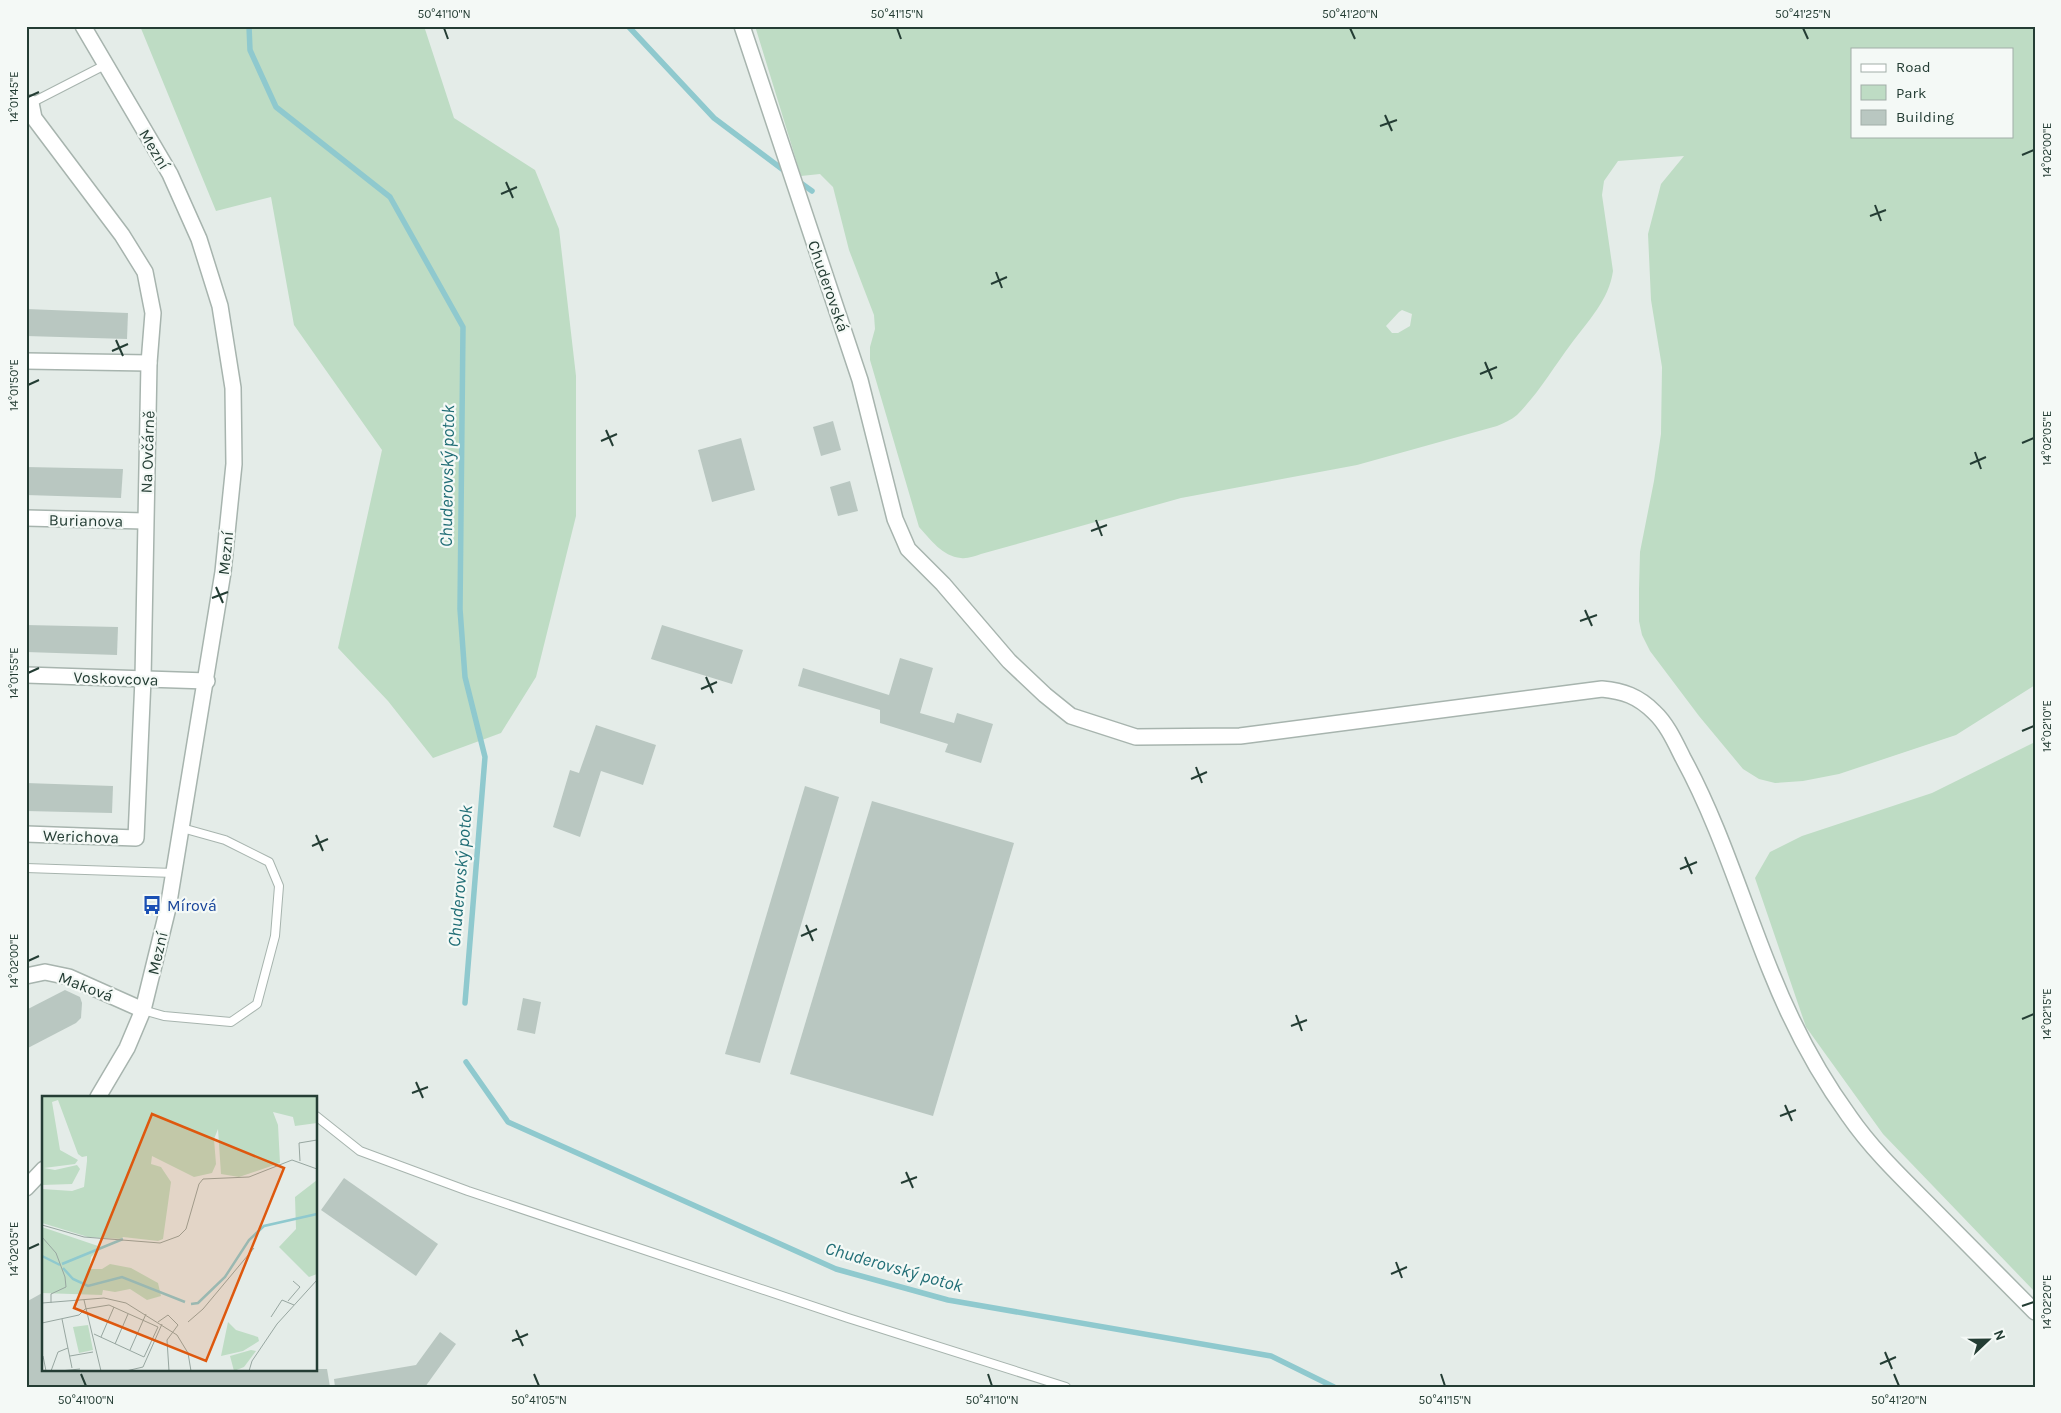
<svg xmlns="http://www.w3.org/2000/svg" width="2061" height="1413" viewBox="0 0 2061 1413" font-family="Karla,sans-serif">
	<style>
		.green { fill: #bedcc4; fill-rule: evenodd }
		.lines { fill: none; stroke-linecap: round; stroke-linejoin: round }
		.stream { stroke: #8fc9ce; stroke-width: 5.5 }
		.building { fill: #b9c7c1 }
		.service-casing { stroke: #a7b4ae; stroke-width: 10 }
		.minor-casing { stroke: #a7b4ae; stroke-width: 18 }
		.tertiary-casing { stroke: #a7b4ae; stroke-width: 18 }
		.service { stroke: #fff; stroke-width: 8 }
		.minor { stroke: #fff; stroke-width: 15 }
		.tertiary { stroke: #fff; stroke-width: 15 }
		.ticks { fill: none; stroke: #243d34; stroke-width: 2 }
		.labels { text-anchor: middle; stroke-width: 4.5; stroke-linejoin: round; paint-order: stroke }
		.street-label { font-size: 16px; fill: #243d34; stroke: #f4f9f6 }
		.transit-label { font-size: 16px; fill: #164399; stroke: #f4f9f6; text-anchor: start }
		.water-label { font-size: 18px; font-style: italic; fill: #216e76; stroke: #f4f9f6 }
		.inset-river { fill: none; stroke: #8fc9ce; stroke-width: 2.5 }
		.inset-road { fill: none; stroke: #97a6a0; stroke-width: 1 }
		.view { fill: #de580e; fill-opacity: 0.15; stroke: #de580e; stroke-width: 2.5 }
		.inset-edge { fill: none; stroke: #243d34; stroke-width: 2.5 }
		.neatline { fill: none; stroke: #243d34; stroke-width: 2 }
		.ticks-label { font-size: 12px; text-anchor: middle; fill: #243d34 }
	</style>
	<rect width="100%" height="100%" fill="#e4ece8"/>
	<g class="green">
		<polygon points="140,26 424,26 454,118 535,170 559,229 576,376 576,516 536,677 501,733 433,758 388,701 338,648 382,450 294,325 271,197 216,211"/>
		<path d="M755,26H2035V685L1956,735L1839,774L1803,781L1775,783L1759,779L1743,769L1699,716L1650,651L1642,635L1639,621V589L1640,552L1654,481L1661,434L1662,367L1651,300L1648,234L1661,184L1684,156L1618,161L1604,181L1602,195L1613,271C1609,300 1588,321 1571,344C1553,368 1538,394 1517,415C1511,420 1504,423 1497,426L1357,465L1181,498L981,554C975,556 967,559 961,558C942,556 931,540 919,527L870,360V347L875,329L874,315L849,250L833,187L820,174L801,176ZM1852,49H2012V136H1852ZM1402,310L1412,314L1410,326L1398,333H1392L1386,326L1399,312Z"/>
		<polygon points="2035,742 2035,1292 1883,1134 1806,1027 1755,878 1770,852 1802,836 1932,793"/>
	</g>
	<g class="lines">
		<g class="stream">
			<polyline points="249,26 250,50 276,107 390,197 463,327 460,609 465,677 485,757 465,1003"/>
			<polyline points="628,26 714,118 786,172"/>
			<polyline points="798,181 812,191"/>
			<polyline points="466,1062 508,1122 836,1269 948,1300 1271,1356 1334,1387"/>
		</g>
	</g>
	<g class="building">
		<polygon points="26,309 128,313 127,339 26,336"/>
		<polygon points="833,421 841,450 821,456 813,427"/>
		<polygon points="741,438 755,490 712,502 698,450"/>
		<polygon points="26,467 123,469 121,498 26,495"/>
		<polygon points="850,481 858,511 838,516 830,487"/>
		<polygon points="26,625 118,627 117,655 26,652"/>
		<polygon points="662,625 743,650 732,684 651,659"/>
		<polygon points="900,658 933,668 920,713 954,723 957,713 993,724 981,763 945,752 948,744 880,723 880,710 798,686 803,668 889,695"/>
		<polygon points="596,725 656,745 643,785 601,771 580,837 553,827 570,770 579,773"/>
		<polygon points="26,783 113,786 112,813 26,811"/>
		<polygon points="805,786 839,797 760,1063 725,1054"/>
		<polygon points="872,801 1014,843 933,1116 790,1074"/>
		<polygon points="65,990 80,997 82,1003 81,1018 76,1023 26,1049 26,1010"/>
		<polygon points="523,998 541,1002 535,1034 517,1030"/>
		<polygon points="344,1178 438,1244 416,1276 321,1210"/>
		<polygon points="44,1292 44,1369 327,1369 330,1387 26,1387 26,1302"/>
		<polygon points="440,1332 456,1344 425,1387 335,1387 334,1379 416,1365"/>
	</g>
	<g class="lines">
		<g class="service-casing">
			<g id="service">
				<polyline points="30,105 31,103 105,65"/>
				<polyline points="26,868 174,873"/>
				<polyline points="143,1010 164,1016 231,1022 257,1004 275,936 279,886 269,862 225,840 182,828"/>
				<polyline points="316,1116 360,1151 468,1191 848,1318 1066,1387"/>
			</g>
		</g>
		<g class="minor-casing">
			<g id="minor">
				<polyline points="83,26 170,174 199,239 220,306 233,388 234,464 223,572 168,908 143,1010 127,1048 98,1097"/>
				<polyline points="26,103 31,103 34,118 122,235 145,272 153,313 149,363 143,679 136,838 26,834"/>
				<polyline points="26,361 149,363"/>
				<polyline points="26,518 145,521"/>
				<polyline points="26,675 207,681"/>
				<polyline points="26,976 45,972 69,977 143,1010"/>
				<polyline points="26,1188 44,1169"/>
			</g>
		</g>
		<g class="tertiary-casing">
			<path id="tertiary" d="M742,26L860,380L895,519L908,549L943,584L1009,661L1045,695L1071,716L1136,737L1240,736L1602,689C1623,691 1638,696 1654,712C1667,724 1675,742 1683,758C1720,826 1742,901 1771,972C1791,1022 1817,1072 1849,1116C1871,1148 1900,1176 1927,1203C1963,1239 1999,1276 2035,1312"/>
		</g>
		<use href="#service" class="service"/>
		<use href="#minor" class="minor"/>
		<use href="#tertiary" class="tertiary"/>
	</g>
	<path class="ticks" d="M444,28L448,39M897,28L901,39M1350,28L1355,39M1803,28L1808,39M28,97L39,92M1385,115L1392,131M1380,126L1397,120M2022,155L2034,150M506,182L513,198M501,194L517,187M1875,205L1881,221M1870,216L1886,210M996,272L1002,288M991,284L1007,277M116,340L123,356M112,351L128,344M1485,362L1492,379M1480,374L1497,367M28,385L39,380M606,430L613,446M601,441L617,434M2022,443L2034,438M1975,452L1981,469M1970,464L1986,457M1096,520L1102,536M1091,531L1107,525M216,587L223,603M212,598L228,592M1585,610L1592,626M1580,621L1597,615M28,673L39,668M706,677L713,693M701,689L717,682M2022,731L2034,726M1196,767L1202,783M1191,779L1207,772M316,835L323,851M312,846L328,839M1685,857L1692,874M1680,869L1697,862M806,925L813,941M801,936L817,929M28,961L39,956M1296,1015L1302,1031M2022,1019L2034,1014M1291,1026L1307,1020M416,1082L423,1098M412,1093L428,1087M1785,1105L1792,1121M1780,1116L1796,1110M906,1172L913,1188M901,1183L917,1177M28,1249L39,1244M1396,1262L1402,1278M1391,1274L1407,1267M2022,1306L2034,1302M516,1330L523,1346M512,1341L528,1334M1885,1352L1892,1369M1880,1364L1896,1357M81,1374L86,1386M534,1374L539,1386M988,1374L992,1386M1441,1374L1445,1386M1894,1374L1899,1386"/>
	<defs>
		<g id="bus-bare" transform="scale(1.5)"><path d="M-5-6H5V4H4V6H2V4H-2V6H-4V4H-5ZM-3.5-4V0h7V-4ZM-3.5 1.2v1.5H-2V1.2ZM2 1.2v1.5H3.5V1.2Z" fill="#1a4fb4" stroke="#f4f9f6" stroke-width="2.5" paint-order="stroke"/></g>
	</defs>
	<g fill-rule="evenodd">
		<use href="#bus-bare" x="152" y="905"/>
	</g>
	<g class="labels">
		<g class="street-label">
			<text transform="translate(155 149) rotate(59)" y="6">Mezní</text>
			<text transform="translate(829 286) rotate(71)" y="6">Chuderovská</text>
			<text transform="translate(147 452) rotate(-88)" y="6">Na Ovčárně</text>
			<text transform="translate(86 520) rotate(1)" y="6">Burianova</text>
			<text transform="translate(225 553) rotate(-84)" y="6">Mezní</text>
			<text transform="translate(116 678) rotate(2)" y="6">Voskovcova</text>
			<text transform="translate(81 836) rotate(2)" y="6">Werichova</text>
			<text transform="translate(157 953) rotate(-77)" y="6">Mezní</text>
			<text transform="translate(86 986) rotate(21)" y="6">Maková</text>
		</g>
		<g class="transit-label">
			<text x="167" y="911">Mírová</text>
		</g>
		<g class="water-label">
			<text transform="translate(447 476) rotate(-89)" y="6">Chuderovský potok</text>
			<text transform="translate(460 876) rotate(-85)" y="6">Chuderovský potok</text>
			<text transform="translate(894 1267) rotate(16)" y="6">Chuderovský potok</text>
		</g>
	</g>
	<g transform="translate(42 1096)">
		<rect width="275" height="275" fill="#e4ece8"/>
		<path d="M0,0H275V27L253,30L251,21L231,16L236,29L238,67L197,81L179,78L176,33L172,43L174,68L170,77L152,81L110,60L109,68L119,71L129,86L121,143L116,145L81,141L79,143L46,141L0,127V93L30,95L42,91L45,65V60L40,61L36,58L16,4L10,6L18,54L36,64L33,68L2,72L13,74L35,69L38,73L30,88L0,89ZM275,84V178L267,181L237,151L254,133L253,101ZM0,131L59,151L49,161L47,173H60L68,168L89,172L116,187L119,200L105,204L88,193L73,196L61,194L60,199L0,197ZM186,226L194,234L216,241L217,245L201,255L179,260ZM46,229L51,254L37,257L31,231ZM209,254L214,255L202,271L192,275L188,260Z" fill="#bedcc4"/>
		<path class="inset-river" d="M0,160L18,169M20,168L81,143M21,172L31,183L46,190L80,181L143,206M149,208L156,207L183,181L207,144L222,130L275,118"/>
		<path class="inset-road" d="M258,65L257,47L275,44M0,129L42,141L118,147L137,140L144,133L157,88L161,83L207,81L250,64L275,73M0,141L14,157L23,181L24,191L9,198V207M42,204L59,275M246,205L258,191L251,185M0,207L62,202L84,207L135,239L146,257L149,275M43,213L67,209L116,231L102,261L52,238M229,221L240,204L252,209M20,223L30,272M116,226L126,219L136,229L125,244L127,275M146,226L161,213L212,152M0,227L37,219L43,213M59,241L72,211M73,248L86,218M88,254L104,218M1,260L4,275M28,260L51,256M9,275L16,256L26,252M18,275L38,273M84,275L101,271L120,228M207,275L210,265L235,228L275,184"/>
		<path class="view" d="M110,18L242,72L164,265L32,212Z"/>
		<rect width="275" height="275" class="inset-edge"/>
	</g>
	<rect width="2061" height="1413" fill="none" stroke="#f4f9f6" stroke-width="55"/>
	<rect x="1851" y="48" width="162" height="90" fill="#f4f9f6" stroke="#a1aea8"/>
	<rect x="1861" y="64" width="25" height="8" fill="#ffffff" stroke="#a1aea8"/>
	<text x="1896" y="72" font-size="15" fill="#243d34">Road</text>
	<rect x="1861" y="85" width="25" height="15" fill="#bedcc4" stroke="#a1aea8"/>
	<text x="1896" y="98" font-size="15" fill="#243d34">Park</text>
	<rect x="1861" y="110" width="25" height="15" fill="#b9c7c1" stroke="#a1aea8"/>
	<text x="1896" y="122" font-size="15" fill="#243d34">Building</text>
	<g transform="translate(1988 1340) rotate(68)" stroke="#f4f9f6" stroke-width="4" paint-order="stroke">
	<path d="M0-4L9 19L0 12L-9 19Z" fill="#243d34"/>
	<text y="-8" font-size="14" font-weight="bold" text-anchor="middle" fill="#243d34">N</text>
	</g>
	<rect x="28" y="28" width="2006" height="1358" class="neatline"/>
	<g class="ticks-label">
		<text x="444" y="18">50°41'10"N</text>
		<text x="897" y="18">50°41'15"N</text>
		<text x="1350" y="18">50°41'20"N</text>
		<text x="1803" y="18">50°41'25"N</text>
		<text transform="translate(14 97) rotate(-90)" y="4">14°01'45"E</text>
		<text transform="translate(2047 150) rotate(-90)" y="4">14°02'00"E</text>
		<text transform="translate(14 385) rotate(-90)" y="4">14°01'50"E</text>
		<text transform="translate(2047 438) rotate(-90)" y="4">14°02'05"E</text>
		<text transform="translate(14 673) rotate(-90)" y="4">14°01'55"E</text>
		<text transform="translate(2047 726) rotate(-90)" y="4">14°02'10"E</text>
		<text transform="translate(14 961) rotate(-90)" y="4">14°02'00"E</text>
		<text transform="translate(2047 1014) rotate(-90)" y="4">14°02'15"E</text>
		<text transform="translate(14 1249) rotate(-90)" y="4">14°02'05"E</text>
		<text transform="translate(2047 1302) rotate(-90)" y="4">14°02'20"E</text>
		<text x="86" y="1404">50°41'00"N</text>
		<text x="539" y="1404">50°41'05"N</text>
		<text x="992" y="1404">50°41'10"N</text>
		<text x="1445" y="1404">50°41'15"N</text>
		<text x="1899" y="1404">50°41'20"N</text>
	</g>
</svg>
